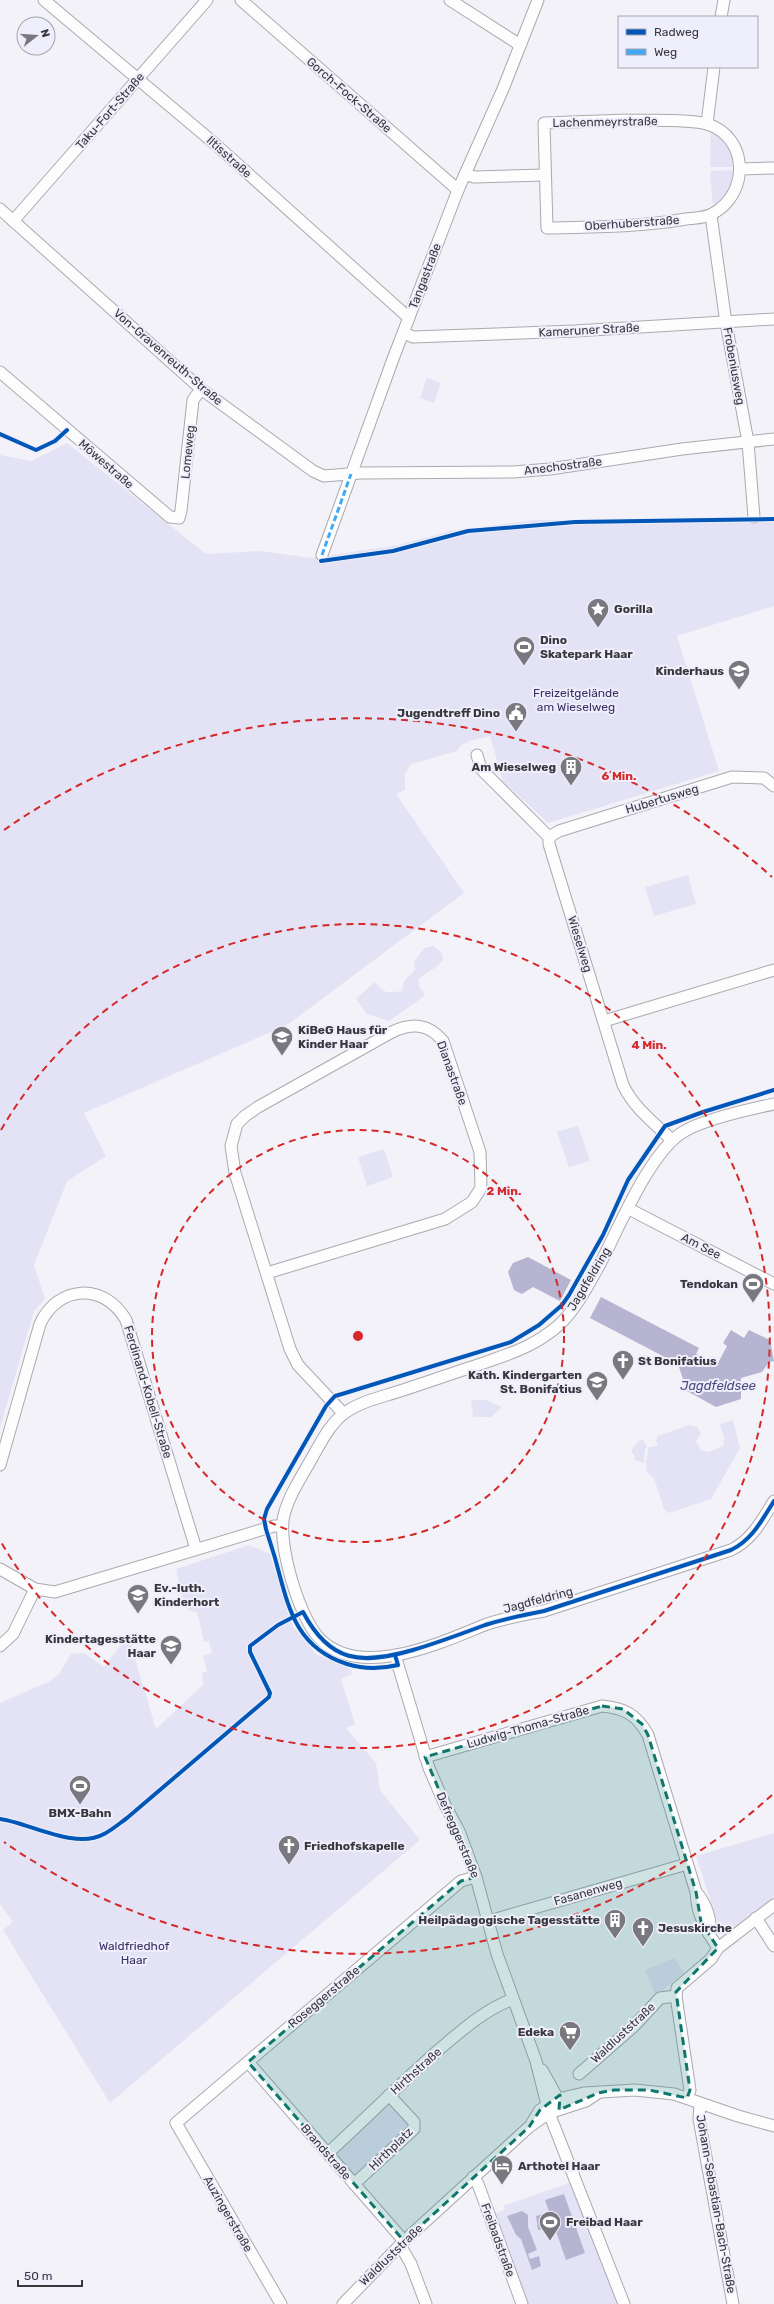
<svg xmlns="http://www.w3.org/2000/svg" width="774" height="2304" viewBox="0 0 774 2304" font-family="Rubik,sans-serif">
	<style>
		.green { fill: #e4e3f6 }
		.water { fill: #b6b4d1 }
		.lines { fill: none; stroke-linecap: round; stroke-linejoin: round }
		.minor-casing { stroke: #aaa9af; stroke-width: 13 }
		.minor { stroke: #fdfdfe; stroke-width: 11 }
		.quiet { stroke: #3fa9f5; stroke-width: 3; stroke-dasharray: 6 3; stroke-linecap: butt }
		.cycleway-casing { stroke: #efeefc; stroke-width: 6 }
		.cycleway { stroke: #0057b8; stroke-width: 4 }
		.marked { fill: #0f766e; fill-opacity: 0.2; stroke: #0f766e; stroke-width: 3; stroke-dasharray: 8 5; stroke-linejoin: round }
		.ring { fill: none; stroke: #d62828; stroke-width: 2; stroke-dasharray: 7 5 }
		.labels { text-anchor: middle; stroke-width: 4; stroke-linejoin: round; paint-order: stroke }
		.street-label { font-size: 12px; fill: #37373c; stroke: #efeefc }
		.poi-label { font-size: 12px; font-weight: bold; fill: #37373c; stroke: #efeefc; text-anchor: start }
		.park-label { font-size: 12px; fill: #383063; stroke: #efeefc }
		.water-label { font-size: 13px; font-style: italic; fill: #4f487e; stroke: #efeefc }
		.centre { fill: #d62828; stroke: #efeefc; stroke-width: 2 }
		.ring-label { font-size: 12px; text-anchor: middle; font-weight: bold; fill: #d62828; stroke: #efeefc; stroke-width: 4; stroke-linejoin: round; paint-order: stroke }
	</style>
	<rect width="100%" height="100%" fill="#f2f2f8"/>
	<g class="green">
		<path d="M711,132C726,140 732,151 734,167H710Z"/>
		<path d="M732,170L735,172C733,186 726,200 713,207L710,173L712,171Z"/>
		<polygon points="427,378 441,383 434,403 420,398"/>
		<path d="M67,443L206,554L260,551L311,558L399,545L450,531L535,520L751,519L774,516V606L677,636L719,771L548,823L503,781L490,736C479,739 463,740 457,751L411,764L405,774V790L396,794L464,893L287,1025L84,1113L106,1156L67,1181L34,1265L45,1299L34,1311L0,1428V455L31,461Z"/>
		<polygon points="688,875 696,904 654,916 645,887"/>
		<path d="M433,946L442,953L443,960C436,970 426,971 419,980V987L425,994L423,997L389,1021L367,1014L356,999L375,982C383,994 388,993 402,991L404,981L415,970L414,962L424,948Z"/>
		<polygon points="578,1126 590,1161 569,1167 557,1132"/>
		<polygon points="384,1149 393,1177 367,1186 358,1157"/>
		<polygon points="471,1400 486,1400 502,1407 491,1417 473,1417"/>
		<polygon points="733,1420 740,1448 711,1499 669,1513 664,1509 654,1478 647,1473 646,1461 649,1447 658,1446 656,1441 658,1436 690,1425 697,1427 701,1434 696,1441 701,1450 709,1452 723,1446 724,1438 720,1424"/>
		<polygon points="643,1440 647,1447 645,1448 644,1463 633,1459 635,1457 631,1451 638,1441"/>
		<polygon points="249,1545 270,1554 293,1627 316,1654 351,1669 352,1674 341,1679 355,1724 346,1728 376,1763 380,1790 420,1840 110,2103 3,1930 13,1922 0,1904 0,1703 50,1681 59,1674 71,1654 84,1653 104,1667 123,1642 130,1642 156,1729 203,1685 202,1673 207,1671 203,1656 212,1653 209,1641 204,1642 197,1612 189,1611 182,1596 176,1569"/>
		<polygon points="774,1833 774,1897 730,1932 723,1933 720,1930 696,1856"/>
		<polygon points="674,1958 684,1973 656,1996 645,1970"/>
		<polygon points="389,2101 411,2125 355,2178 335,2152"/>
		<polygon points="572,2182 620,2304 528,2304 495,2213 505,2210 503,2206"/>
	</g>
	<g class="water">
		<polygon points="528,1257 571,1280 560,1301 533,1287 522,1294 514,1290 508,1272 513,1263"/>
		<polygon points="601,1297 699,1348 696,1354 717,1365 727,1346 723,1343 731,1330 744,1338 749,1330 770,1340 774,1361 769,1362 762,1372 741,1378 741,1399 716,1407 687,1391 678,1364 590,1318"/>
		<polygon points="564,2194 585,2253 566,2260 545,2200"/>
		<polygon points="522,2211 528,2215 528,2227 537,2250 528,2254 530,2259 539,2256 541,2266 532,2270 521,2239 516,2235 507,2216"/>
		<polygon points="547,2213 553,2228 538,2230 536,2216"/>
	</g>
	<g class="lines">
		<g class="minor-casing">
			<g id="minor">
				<polyline points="44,0 214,143 409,318"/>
				<polyline points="241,0 458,190"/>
				<polyline points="450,0 520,45"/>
				<polyline points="721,17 724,0"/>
				<path d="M628,120C648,121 689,119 707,124C749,137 750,194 712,214C705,218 694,218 686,219C640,227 593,227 547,228L544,123Z"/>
				<polyline points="707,124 714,67"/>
				<polyline points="741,169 774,168"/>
				<polyline points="465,174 474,177 545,175"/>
				<polyline points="0,209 201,389 313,471 324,476 361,473 513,472 550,469 682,449 774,439"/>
				<polyline points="711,215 726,323 748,442 754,517"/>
				<polyline points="13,221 207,0"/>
				<polyline points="404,333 413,337 575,331 774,319"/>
				<polyline points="0,372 170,517 179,518 181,511 193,400 201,389"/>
				<polyline points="322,555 393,359 458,190 503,89 538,0"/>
				<path d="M477,755L481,769L549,837V844L623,1085C634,1108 654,1123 672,1140"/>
				<polyline points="549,837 559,831 732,777 764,778 774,786"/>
				<polyline points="604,1021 774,970"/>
				<path d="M774,1104C750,1109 704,1119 683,1132C649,1153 619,1228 600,1264C588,1285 577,1308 559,1325C531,1349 508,1354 475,1366C450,1374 425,1383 400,1391C382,1397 362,1401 346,1412C331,1422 321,1442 312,1458C302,1476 289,1495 284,1515C277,1543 299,1617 319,1638C359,1680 438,1644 482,1626C502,1618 523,1615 544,1611L731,1550C752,1540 762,1520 774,1501"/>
				<polyline points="629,1209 774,1284"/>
				<path d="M267,1273L445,1219L472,1202L481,1188L480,1152L443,1041C428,1023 412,1023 392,1032L258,1107L245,1116L237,1124L231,1146L235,1173L290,1349L298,1365L343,1413"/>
				<path d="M0,1465L40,1324C58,1285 104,1282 126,1320L196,1549"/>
				<polyline points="0,1569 35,1589 55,1592 274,1526 282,1526"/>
				<polyline points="0,1646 13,1634 35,1589"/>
				<polyline points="395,1655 429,1768 445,1805 459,1831 476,1877 497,1954 536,2061 549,2113 624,2304"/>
				<path d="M425,1757L602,1706C625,1708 637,1715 648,1735L696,1892C697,1915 706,1930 718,1948"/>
				<path d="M697,1893C705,1903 713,1920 709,1934"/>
				<polyline points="756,1918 774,1946"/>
				<polyline points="489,1921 687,1864"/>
				<polyline points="676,1996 690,2090 687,2098"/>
				<polyline points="248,2062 404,2241"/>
				<polyline points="542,2070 558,2099 559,2107"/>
				<polyline points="579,2074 633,2027 660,1998 676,1996 677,1988 711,1959 718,1948 774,1905"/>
				<polyline points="700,2104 699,2119 733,2304"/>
				<polyline points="532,2123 540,2110 558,2099 584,2093 635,2090 674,2094 738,2116 774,2126"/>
				<path d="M328,2153C364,2120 399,2085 435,2053C460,2032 482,2011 513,1999"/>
				<polyline points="473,2177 478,2184 522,2304"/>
				<polyline points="354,2184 414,2129 414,2122 389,2095"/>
				<polyline points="400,2245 411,2264 426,2304"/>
				<polyline points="281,2304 176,2123 461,1881 476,1877"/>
				<polyline points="343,2304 404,2241 529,2127 549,2113 586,2101 598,2093"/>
			</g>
		</g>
		<use href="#minor" class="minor"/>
		<polyline class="quiet" points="322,555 351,474"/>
		<g class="cycleway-casing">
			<g id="cycleway">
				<polyline points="0,434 36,450 55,441 67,430"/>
				<polyline points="321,561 393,551 468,531 575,522 774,519"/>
				<path d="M395,1655L398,1665C381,1669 363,1669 347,1664C294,1647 288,1605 275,1558C272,1548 269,1539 266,1529L264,1519L267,1509L326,1406L335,1396L342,1394L511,1342L539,1325L562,1305L569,1295L603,1235L628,1180L665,1126L703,1112L774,1090"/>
				<path d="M0,1819C30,1823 75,1850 104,1834C112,1830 120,1823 127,1818L269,1697L270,1693L250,1652V1646L278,1625L303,1612C330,1663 361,1665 413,1650C437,1643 461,1634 485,1625C504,1619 523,1615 544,1611L731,1550C752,1540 762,1520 774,1501"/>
			</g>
		</g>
		<use href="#cycleway" class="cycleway"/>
	</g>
	<path class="marked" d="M602,1706L623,1709L642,1724L648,1735L696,1892L701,1922L718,1948L676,1992L690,2090L687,2098L649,2090H614L598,2093L559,2110L560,2095L540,2110L529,2127L404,2241L248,2062L461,1881L476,1877L425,1757Z"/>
	<g class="ring">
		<circle cx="358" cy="1336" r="206"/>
		<path d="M1 1130A412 412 0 1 1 1 1542"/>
		<path d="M772 1795A618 618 0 0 1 4 1842M4 830A618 618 0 0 1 772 877"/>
	</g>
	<defs>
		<g id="sight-pin" transform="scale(1.15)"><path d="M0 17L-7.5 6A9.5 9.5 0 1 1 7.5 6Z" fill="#78787e" stroke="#efeefc"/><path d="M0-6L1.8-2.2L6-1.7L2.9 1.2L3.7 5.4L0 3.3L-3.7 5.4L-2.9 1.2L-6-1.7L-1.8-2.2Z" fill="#fff"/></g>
		<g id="stadium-pin" transform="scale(1.15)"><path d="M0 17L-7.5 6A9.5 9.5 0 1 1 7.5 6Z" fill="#78787e" stroke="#efeefc"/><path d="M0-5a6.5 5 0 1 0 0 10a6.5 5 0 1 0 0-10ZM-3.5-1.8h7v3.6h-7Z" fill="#fff"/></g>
		<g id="school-pin" transform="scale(1.15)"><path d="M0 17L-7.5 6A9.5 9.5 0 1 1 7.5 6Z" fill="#78787e" stroke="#efeefc"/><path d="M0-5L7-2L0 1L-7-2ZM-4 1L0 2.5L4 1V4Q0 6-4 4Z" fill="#fff"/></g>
		<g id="civic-pin" transform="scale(1.15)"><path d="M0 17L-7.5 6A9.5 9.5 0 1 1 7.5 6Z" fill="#78787e" stroke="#efeefc"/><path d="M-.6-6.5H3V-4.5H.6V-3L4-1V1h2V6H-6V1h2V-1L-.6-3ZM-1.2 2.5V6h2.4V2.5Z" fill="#fff"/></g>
		<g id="building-pin" transform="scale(1.15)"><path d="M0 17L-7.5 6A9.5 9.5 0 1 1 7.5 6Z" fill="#78787e" stroke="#efeefc"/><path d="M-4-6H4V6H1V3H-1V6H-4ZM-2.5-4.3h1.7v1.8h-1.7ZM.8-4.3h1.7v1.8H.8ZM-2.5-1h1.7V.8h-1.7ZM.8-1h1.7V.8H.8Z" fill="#fff"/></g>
		<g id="church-pin" transform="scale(1.15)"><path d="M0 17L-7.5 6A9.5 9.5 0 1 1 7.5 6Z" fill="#78787e" stroke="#efeefc"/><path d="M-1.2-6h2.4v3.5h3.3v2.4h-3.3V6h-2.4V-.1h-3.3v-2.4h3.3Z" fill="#fff"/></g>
		<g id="supermarket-pin" transform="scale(1.15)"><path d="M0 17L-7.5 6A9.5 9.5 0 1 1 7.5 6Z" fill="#78787e" stroke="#efeefc"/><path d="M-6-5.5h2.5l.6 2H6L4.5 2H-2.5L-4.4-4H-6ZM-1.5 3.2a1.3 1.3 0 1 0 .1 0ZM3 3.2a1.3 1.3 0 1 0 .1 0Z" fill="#fff"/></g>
		<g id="hotel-pin" transform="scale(1.15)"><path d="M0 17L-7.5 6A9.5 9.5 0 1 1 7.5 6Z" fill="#78787e" stroke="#efeefc"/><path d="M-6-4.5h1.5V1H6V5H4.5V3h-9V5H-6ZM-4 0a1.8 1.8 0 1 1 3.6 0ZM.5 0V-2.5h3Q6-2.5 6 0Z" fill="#fff"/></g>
	</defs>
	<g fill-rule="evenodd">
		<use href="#sight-pin" x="598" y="609"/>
		<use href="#stadium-pin" x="524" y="647"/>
		<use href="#school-pin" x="739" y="671"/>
		<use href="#civic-pin" x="516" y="713"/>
		<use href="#building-pin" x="571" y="767"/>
		<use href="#school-pin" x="282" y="1037"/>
		<use href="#stadium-pin" x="753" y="1284"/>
		<use href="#church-pin" x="623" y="1361"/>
		<use href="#school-pin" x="597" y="1382"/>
		<use href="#school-pin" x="138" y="1595"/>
		<use href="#school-pin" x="171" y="1646"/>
		<use href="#stadium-pin" x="80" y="1786"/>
		<use href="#church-pin" x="289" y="1846"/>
		<use href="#building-pin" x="615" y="1920"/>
		<use href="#church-pin" x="643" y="1928"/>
		<use href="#supermarket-pin" x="570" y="2032"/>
		<use href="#hotel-pin" x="502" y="2166"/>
		<use href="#stadium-pin" x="550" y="2222"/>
	</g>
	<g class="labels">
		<g class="street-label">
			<text transform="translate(349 95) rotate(41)" y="4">Gorch-Fock-Straße</text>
			<text transform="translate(110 111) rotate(-49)" y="4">Taku-Fort-Straße</text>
			<text transform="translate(605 122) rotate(-1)" y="4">Lachenmeyrstraße</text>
			<text transform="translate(229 157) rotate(42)" y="4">Iltisstraße</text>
			<text transform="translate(632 223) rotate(-4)" y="4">Oberhuberstraße</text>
			<text transform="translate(425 276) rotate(-69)" y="4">Tangastraße</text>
			<text transform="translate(589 330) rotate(-3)" y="4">Kameruner Straße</text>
			<text transform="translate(168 357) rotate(41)" y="4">Von-Gravenreuth-Straße</text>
			<text transform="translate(734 366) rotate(80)" y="4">Frobeniusweg</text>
			<text transform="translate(188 452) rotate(-84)" y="4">Lomeweg</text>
			<text transform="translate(106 464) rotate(41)" y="4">Möwestraße</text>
			<text transform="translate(563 466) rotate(-7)" y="4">Anechostraße</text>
			<text transform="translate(662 799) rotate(-17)" y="4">Hubertusweg</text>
			<text transform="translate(580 944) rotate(73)" y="4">Wieselweg</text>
			<text transform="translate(452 1073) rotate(70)" y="4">Dianastraße</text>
			<text transform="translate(701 1246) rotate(27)" y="4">Am See</text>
			<text transform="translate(589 1279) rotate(-59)" y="4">Jagdfeldring</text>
			<text transform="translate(148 1392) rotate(73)" y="4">Ferdinand-Kobell-Straße</text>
			<text transform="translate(538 1600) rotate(-15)" y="4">Jagdfeldring</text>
			<text transform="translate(528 1727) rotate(-16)" y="4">Ludwig-Thoma-Straße</text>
			<text transform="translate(458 1835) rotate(67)" y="4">Defreggerstraße</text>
			<text transform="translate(588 1892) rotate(-16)" y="4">Fasanenweg</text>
			<text transform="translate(324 1997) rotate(-40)" y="4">Roseggerstraße</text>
			<text transform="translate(623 2033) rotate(-43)" y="4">Waldluststraße</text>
			<text transform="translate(416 2071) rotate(-42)" y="4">Hirthstraße</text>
			<text transform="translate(391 2149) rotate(-44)" y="4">Hirthplatz</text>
			<text transform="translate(326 2152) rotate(49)" y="4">Brandstraße</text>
			<text transform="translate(716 2204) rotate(80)" y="4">Johann-Sebastian-Bach-Straße</text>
			<text transform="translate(228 2214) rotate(60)" y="4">Auzingerstraße</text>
			<text transform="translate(498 2240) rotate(70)" y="4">Freibadstraße</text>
			<text transform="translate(391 2255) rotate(-44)" y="4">Waldluststraße</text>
		</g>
		<g class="poi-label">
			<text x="614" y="613">Gorilla</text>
			<text x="540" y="644">Dino<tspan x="540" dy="14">Skatepark Haar</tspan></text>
			<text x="724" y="675" text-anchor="end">Kinderhaus</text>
			<text x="500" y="717" text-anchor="end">Jugendtreff Dino</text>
			<text x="556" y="771" text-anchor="end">Am Wieselweg</text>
			<text x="298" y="1034">KiBeG Haus für<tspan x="298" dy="14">Kinder Haar</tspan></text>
			<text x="738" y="1288" text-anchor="end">Tendokan</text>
			<text x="638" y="1365">St Bonifatius</text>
			<text x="582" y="1379" text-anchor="end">Kath. Kindergarten<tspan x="582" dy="14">St. Bonifatius</tspan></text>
			<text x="154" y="1592">Ev.-luth.<tspan x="154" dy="14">Kinderhort</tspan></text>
			<text x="156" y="1643" text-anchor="end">Kindertagesstätte<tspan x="156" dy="14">Haar</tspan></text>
			<text x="80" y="1817" text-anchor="middle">BMX-Bahn</text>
			<text x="304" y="1850">Friedhofskapelle</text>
			<text x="600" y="1924" text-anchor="end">Heilpädagogische Tagesstätte</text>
			<text x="658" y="1932">Jesuskirche</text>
			<text x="554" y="2036" text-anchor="end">Edeka</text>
			<text x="518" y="2170">Arthotel Haar</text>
			<text x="566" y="2226">Freibad Haar</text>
		</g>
		<g class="park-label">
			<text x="576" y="697">Freizeitgelände<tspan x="576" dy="14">am Wieselweg</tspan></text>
			<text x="134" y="1950">Waldfriedhof<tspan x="134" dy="14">Haar</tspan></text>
		</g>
		<g class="water-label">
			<text x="718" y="1390">Jagdfeldsee</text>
		</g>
	</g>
	<circle cx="358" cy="1336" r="6" class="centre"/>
	<g class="ring-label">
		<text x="619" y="780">6 Min.</text>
		<text x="649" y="1049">4 Min.</text>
		<text x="504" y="1195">2 Min.</text>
	</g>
	<rect x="618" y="16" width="140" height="52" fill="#efeefc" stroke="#a5a5af"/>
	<rect x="626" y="29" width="20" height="6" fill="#0057b8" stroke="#a5a5af"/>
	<text x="654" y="36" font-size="12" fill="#37373c">Radweg</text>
	<rect x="626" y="49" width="20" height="6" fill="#3fa9f5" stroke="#a5a5af"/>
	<text x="654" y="56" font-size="12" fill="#37373c">Weg</text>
	<g transform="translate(36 36) rotate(73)"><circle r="19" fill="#efeefc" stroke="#a5a5af"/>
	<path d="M0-3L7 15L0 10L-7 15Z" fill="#78787e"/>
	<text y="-6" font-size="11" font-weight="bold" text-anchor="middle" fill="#37373c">N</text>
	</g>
	<path d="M18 2280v6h64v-6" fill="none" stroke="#37373c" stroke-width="2"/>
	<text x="24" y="2280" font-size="12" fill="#37373c" stroke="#efeefc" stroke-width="3" paint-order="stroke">50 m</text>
</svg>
